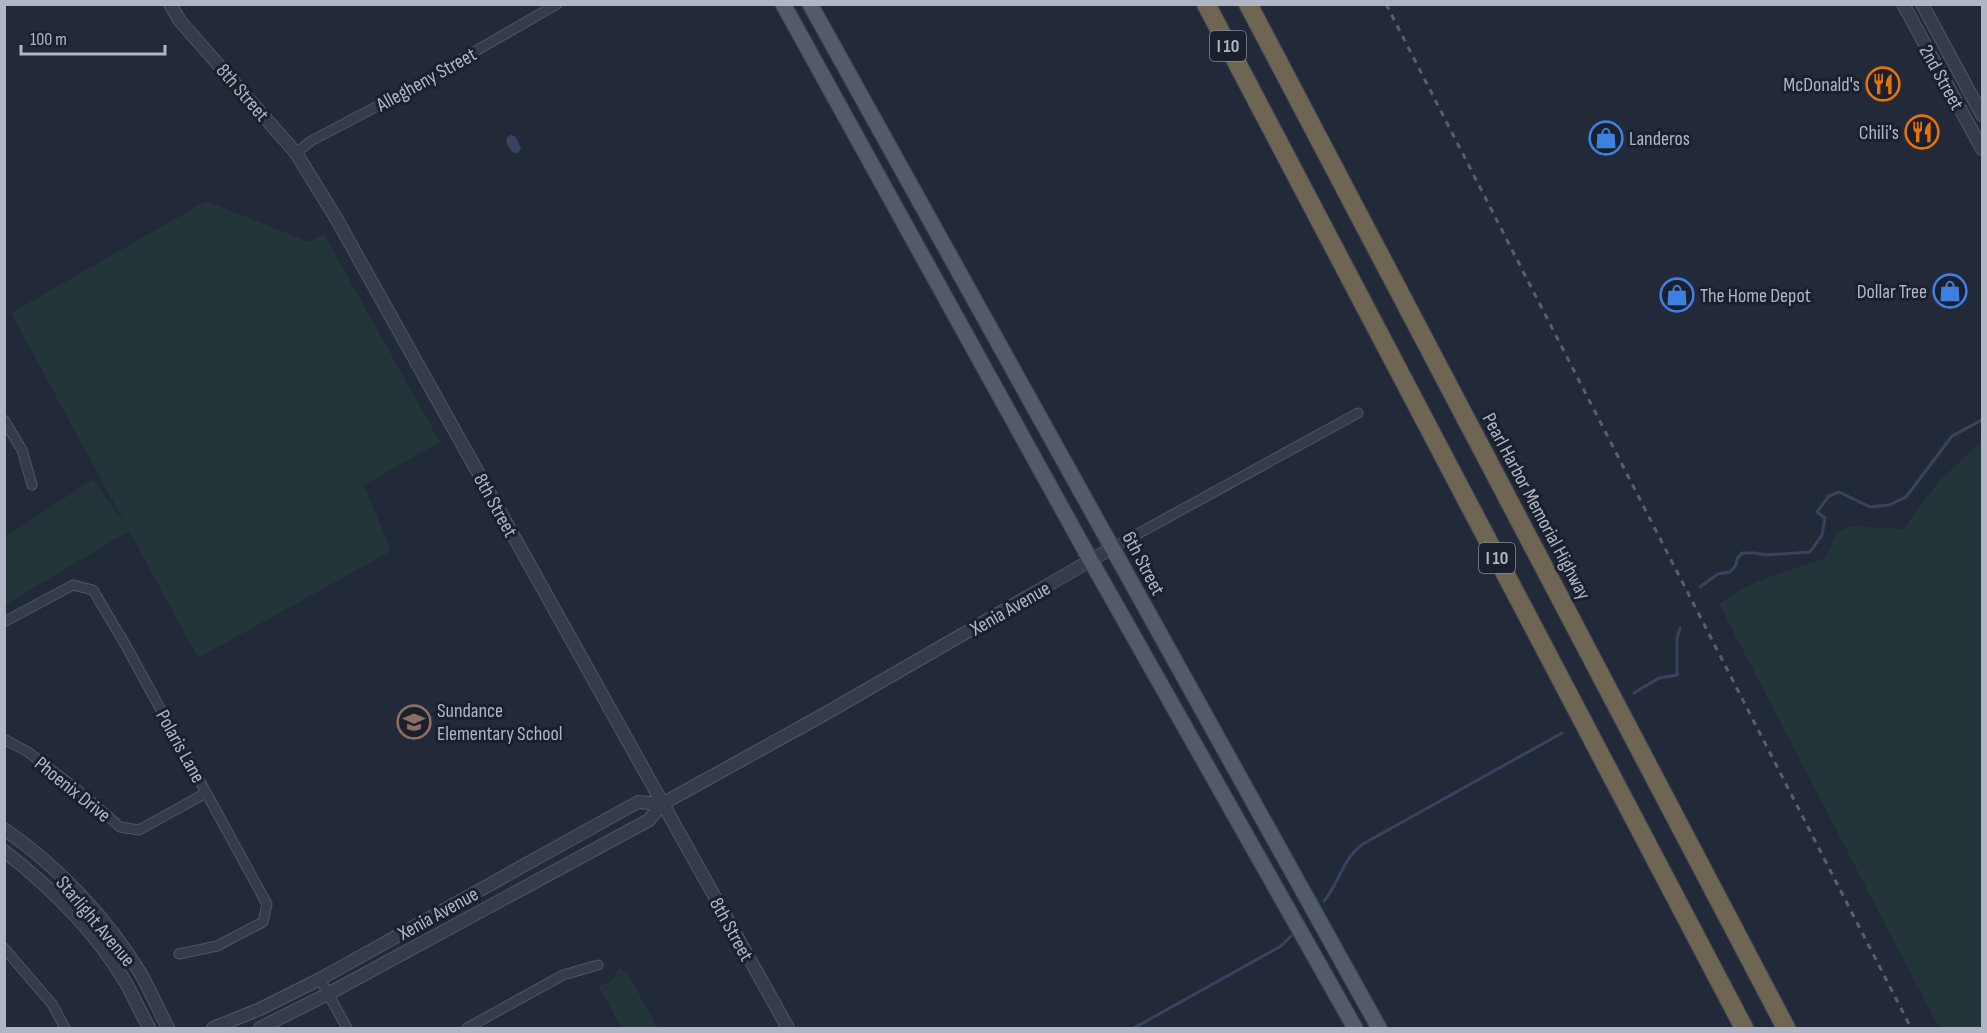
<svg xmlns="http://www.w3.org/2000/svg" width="1987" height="1033" viewBox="0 0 1987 1033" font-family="'Sofia Sans Condensed',sans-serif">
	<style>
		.green { fill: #233539 }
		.water { fill: #36445f }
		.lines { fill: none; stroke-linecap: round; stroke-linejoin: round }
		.stream { stroke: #36445f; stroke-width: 3 }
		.minor-casing { stroke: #505663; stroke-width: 11 }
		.tertiary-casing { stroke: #505663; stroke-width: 14 }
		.primary-casing { stroke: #3e4552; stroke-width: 17 }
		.motorway-casing { stroke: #404653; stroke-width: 20 }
		.minor { stroke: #353b48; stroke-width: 9 }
		.tertiary { stroke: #353b48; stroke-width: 12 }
		.primary { stroke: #535a68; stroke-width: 15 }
		.motorway { stroke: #6e6552; stroke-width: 18 }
		.rail { stroke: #575f6f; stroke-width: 3; stroke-dasharray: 6 6; stroke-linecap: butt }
		.labels { text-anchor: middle; stroke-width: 6; stroke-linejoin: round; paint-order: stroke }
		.shield { fill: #1a212d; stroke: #838997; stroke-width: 1.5 }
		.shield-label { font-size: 18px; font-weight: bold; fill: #b0b6c5 }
		.street-label { font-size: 20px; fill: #b0b6c5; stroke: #1a212d }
		.poi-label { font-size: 20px; fill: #b0b6c5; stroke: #1a212d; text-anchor: end }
	</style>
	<rect width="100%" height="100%" fill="#222938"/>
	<g class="green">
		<polygon points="206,201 309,242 324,234 440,442 364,485 391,551 198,658 129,531 5,605 4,538 93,479 125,524 11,313"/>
		<path d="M1982,440V1028H1939L1719,604C1749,580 1789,571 1825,558L1837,532L1852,526L1903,529L1939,481Z"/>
		<polygon points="619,968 626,971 658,1028 622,1028 598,986 612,981"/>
	</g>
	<polygon class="water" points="511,135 515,136 521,148 517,154 512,152 506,142 507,137"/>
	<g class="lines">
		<g class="stream">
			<polyline points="1700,587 1718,574 1730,572 1736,565 1737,559 1742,553 1755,553 1766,555 1810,552 1822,535 1825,518 1817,512 1829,496 1839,492 1870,507 1889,505 1906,497 1952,436 1982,420"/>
			<polyline points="1634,693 1659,678 1677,675 1677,638 1680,628"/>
			<path d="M1324,901C1340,882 1342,859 1363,844L1562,733"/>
			<polyline points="1134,1028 1281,946 1291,936"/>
		</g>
		<g class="minor-casing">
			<g id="minor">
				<polyline points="296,153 311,141 408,90 557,4"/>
				<polyline points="4,420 22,450 32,485"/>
				<polyline points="1112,548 1358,413"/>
				<polyline points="4,622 73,585 93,590 125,644 267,904 263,922 217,946 179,954"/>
				<polyline points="4,739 28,752 83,794 120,827 139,830 206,793"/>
				<polyline points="4,948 52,1004 65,1028"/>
				<polyline points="320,979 347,1028"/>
				<polyline points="467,1028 563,975 598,965"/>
			</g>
		</g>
		<g class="tertiary-casing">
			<g id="tertiary">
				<polyline points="170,4 180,21 296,153 336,218 788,1028"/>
				<polyline points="1903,4 1982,149"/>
				<polyline points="1922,4 1982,115"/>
				<path d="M4,829C58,866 107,918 141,974C151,992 159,1011 168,1028"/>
				<path d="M4,851C52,888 95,931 126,983C134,998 141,1013 149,1028"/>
				<polyline points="213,1028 260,1009 320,979 638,802 662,804"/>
				<polyline points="260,1028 328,994 649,820 662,804 823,715 1112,548"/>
			</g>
		</g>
		<g class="primary-casing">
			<g id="primary">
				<polyline points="783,4 1091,561 1355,1028"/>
				<path d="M810,4C999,346 1188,688 1379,1028"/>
			</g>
		</g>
		<g class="motorway-casing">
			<g id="motorway">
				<polyline points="1206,4 1744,1028"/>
				<polyline points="1248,4 1786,1028"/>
			</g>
		</g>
		<use href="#minor" class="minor"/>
		<use href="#tertiary" class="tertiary"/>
		<use href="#primary" class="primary"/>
		<use href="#motorway" class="motorway"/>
		<polyline class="rail" points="1386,4 1911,1028"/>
	</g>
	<defs>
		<g id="restaurant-ring" transform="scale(1.725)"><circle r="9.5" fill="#1a212d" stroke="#e8710a" stroke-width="1.5"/><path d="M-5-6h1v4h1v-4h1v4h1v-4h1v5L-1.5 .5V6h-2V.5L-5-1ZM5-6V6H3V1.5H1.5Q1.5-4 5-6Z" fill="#e8710a"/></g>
		<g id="shop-ring" transform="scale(1.725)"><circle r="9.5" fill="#1a212d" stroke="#3f7fe0" stroke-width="1.5"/><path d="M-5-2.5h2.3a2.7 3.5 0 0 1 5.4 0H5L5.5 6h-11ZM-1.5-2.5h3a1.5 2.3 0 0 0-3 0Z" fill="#3f7fe0"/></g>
		<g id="school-ring" transform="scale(1.725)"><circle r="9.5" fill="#1a212d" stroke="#8d6e63" stroke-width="1.5"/><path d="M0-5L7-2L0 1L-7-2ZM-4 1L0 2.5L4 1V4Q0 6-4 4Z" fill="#8d6e63"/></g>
	</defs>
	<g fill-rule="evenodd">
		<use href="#restaurant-ring" x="1883" y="84"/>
		<use href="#restaurant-ring" x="1922" y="132"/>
		<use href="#shop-ring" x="1606" y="138"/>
		<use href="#shop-ring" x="1950" y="291"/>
		<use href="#shop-ring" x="1677" y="295"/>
		<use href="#school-ring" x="414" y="722"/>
	</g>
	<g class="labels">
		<g class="shield">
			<rect x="1210" y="31" width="36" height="30" rx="4.5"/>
			<rect x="1479" y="543" width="36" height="30" rx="4.5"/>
		</g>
		<g class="shield-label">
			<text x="1228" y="52">I 10</text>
			<text x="1497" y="564">I 10</text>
		</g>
		<g class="street-label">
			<text transform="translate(1942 77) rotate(61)" y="7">2nd Street</text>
			<text transform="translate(426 79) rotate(-29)" y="7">Allegheny Street</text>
			<text transform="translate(243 92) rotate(49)" y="7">8th Street</text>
			<text transform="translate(496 505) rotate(61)" y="7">8th Street</text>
			<text transform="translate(1537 506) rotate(62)" y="7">Pearl Harbor Memorial Highway</text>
			<text transform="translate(1144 563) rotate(62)" y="7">6th Street</text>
			<text transform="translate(1010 608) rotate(-30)" y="7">Xenia Avenue</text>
			<text transform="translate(181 746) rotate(61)" y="7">Polaris Lane</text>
			<text transform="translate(73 789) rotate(39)" y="7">Phoenix Drive</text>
			<text transform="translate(438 913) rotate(-29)" y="7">Xenia Avenue</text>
			<text transform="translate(96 921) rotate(50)" y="7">Starlight Avenue</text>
			<text transform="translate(732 929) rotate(61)" y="7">8th Street</text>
		</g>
		<g class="poi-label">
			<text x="1860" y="91">McDonald's</text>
			<text x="1899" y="139">Chili's</text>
			<text x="1629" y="145" text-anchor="start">Landeros</text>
			<text x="1927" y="298">Dollar Tree</text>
			<text x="1700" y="302" text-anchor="start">The Home Depot</text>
			<text x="437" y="717" text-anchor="start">Sundance<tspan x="437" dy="23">Elementary School</tspan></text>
		</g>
	</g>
	<rect width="1987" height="1033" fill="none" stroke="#b0b6c5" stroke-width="12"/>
	<path d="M21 45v9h144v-9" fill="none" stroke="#b0b6c5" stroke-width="3"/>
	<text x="30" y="45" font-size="18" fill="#b0b6c5" stroke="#1a212d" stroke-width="4.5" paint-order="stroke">100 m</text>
</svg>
